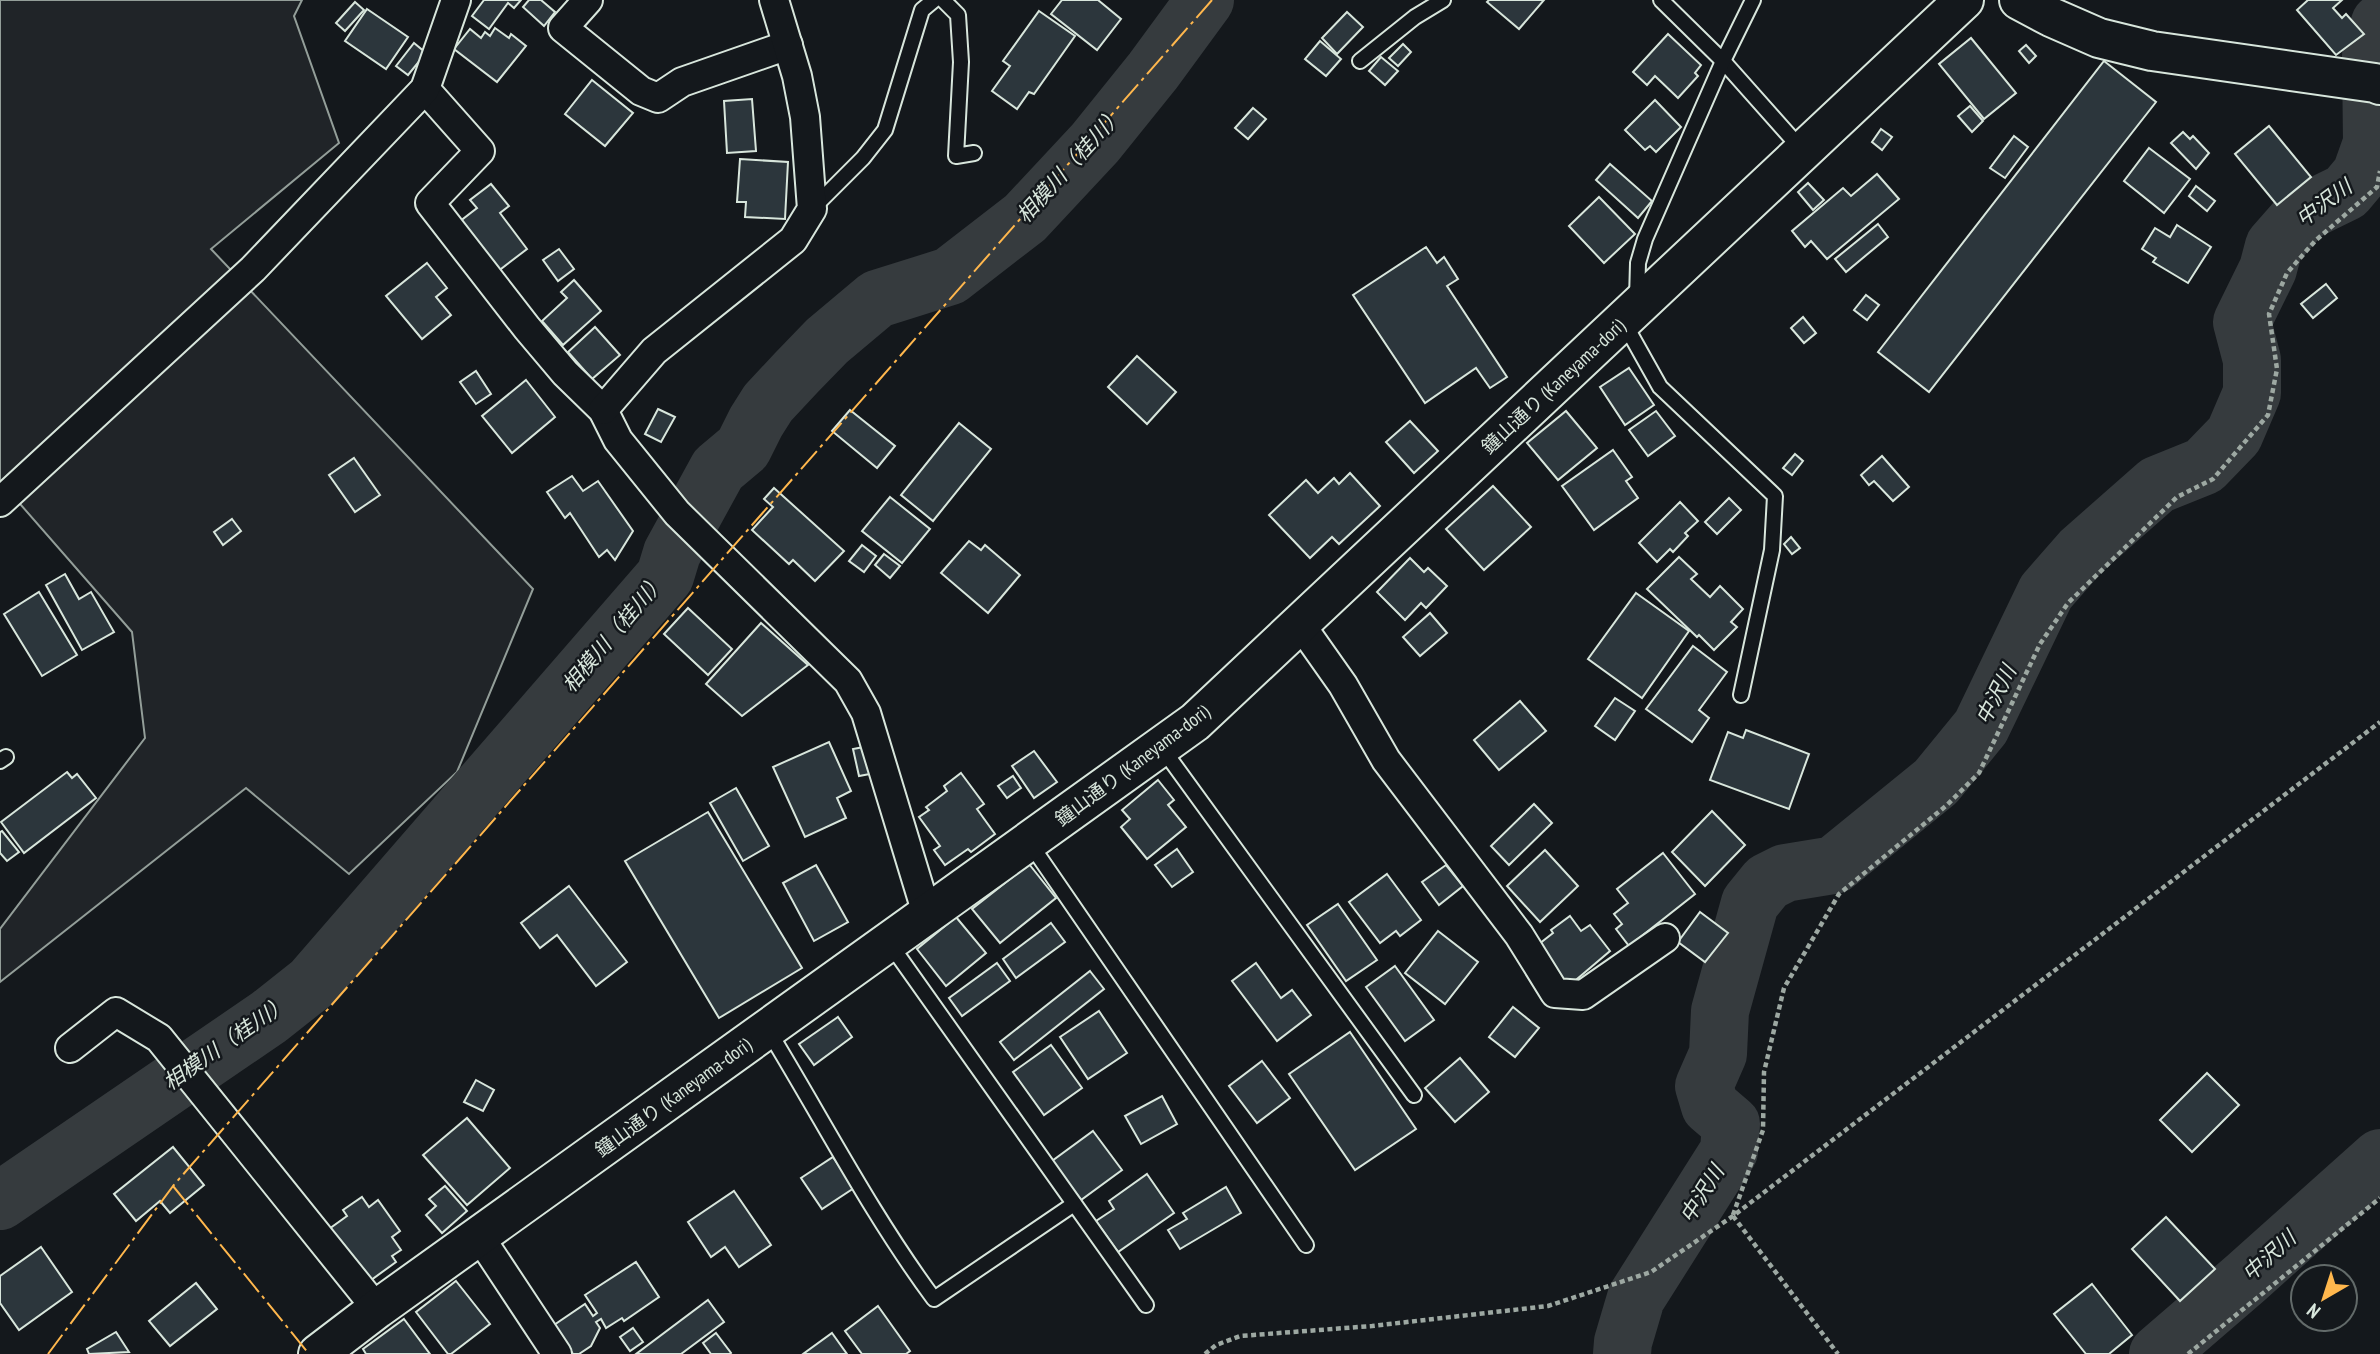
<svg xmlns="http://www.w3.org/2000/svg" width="2380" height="1354" viewBox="0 0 2380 1354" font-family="'PT Sans Narrow','Noto Sans JP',sans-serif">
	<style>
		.green { fill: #202428; stroke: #939e99; stroke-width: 2 }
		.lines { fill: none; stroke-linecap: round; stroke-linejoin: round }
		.river { stroke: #363b3e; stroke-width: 58 }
		.building { fill: #2c363c; stroke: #d8e6dc; stroke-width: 2 }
		.lane-casing { stroke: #d8e6dc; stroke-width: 18 }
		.street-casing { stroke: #d8e6dc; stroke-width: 32 }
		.secondary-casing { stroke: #d8e6dc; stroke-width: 42 }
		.path { stroke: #9da8a2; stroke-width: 4.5; stroke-dasharray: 5 3.5; stroke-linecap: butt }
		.lane { stroke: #14181c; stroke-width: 14 }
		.street { stroke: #14181c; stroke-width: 28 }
		.secondary { stroke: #14181c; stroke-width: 38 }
		.power { stroke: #ffb74d; stroke-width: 2; stroke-dasharray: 24 5 3.5 5; stroke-linecap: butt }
		.labels { text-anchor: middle; stroke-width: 5; stroke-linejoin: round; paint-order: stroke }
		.street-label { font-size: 19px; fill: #d8e6dc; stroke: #14181c }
		.water-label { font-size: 21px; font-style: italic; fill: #d8e6dc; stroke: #14181c }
	</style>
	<rect width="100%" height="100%" fill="#14181c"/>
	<polygon class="green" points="0,0 302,0 294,16 339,143 211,249 533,589 457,772 349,874 246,788 0,982 0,929 145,738 132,632 0,481"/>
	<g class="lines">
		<g class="river">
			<polyline points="0,1201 269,1017 312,983 665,576 672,553 718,469 743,448 756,422 768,403 796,373 827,341 877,299 950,276 1025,218 1095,143 1153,71 1205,0"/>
			<polyline points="1622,1354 1623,1342 1636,1298 1729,1151 1731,1124 1710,1106 1704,1086 1718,1054 1720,1011 1750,903 1767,882 1785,873 1834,865 1936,782 1981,727 2046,592 2081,552 2157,485 2204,466 2234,435 2252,393 2252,360 2242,322 2268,269 2274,246 2303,213 2346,192 2361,174 2372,143 2371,56 2380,23"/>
			<polyline points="2158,1354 2246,1278 2380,1158"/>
		</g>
	</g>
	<g class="building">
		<polygon points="484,0 521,0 514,8 508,3 489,29 472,16"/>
		<polygon points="529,0 541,0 555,12 544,26 523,7"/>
		<polygon points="1062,0 1098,0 1121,19 1097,50 1051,14"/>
		<polygon points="1489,0 1544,0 1519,29 1487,2"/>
		<polygon points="2308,0 2342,0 2333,8 2342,18 2346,14 2364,34 2336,55 2297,10"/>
		<polygon points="355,2 364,10 345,31 336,23"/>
		<polygon points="367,9 408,37 386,69 345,41"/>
		<polygon points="1039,11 1075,36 1034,94 1029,92 1017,109 992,91 1010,66 1003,61"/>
		<polygon points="1347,12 1363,27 1337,54 1322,38"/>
		<polygon points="495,28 509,38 511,34 526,46 497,82 454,49 470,29 481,38 485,32 490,36"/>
		<polygon points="1668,34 1701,65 1695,73 1698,76 1678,98 1655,76 1647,85 1633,72"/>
		<polygon points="1971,38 2016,93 1984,119 1939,64"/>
		<polygon points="1320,41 1341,59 1326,76 1305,59"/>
		<polygon points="414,43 426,53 408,75 396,66"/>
		<polygon points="1403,44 1411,52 1398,66 1389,58"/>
		<polygon points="2026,45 2036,56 2029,63 2019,51"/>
		<polygon points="1381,57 1398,71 1385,85 1369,71"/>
		<polygon points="2104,61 2156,102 1929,392 1878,352"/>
		<polygon points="592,80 633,113 605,146 565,114"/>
		<polygon points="752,99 756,151 727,153 724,101"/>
		<polygon points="1655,100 1681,127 1656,152 1650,146 1645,150 1625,130"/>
		<polygon points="1970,106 1983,121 1972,132 1958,116"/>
		<polygon points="1253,108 1266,119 1248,139 1235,128"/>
		<polygon points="2269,126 2311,177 2277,205 2235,154"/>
		<polygon points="1881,129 1892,137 1882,150 1872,142"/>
		<polygon points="2183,132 2190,139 2193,136 2209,153 2196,169 2171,143"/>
		<polygon points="2014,136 2028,147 2005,178 1990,168"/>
		<polygon points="2149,148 2190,179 2164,213 2124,181"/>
		<polygon points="740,159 788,162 785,219 745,217 746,202 737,202"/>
		<polygon points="1610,164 1652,201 1638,218 1596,180"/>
		<polygon points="1877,174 1899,199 1827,259 1811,241 1805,247 1792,231 1843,188 1851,196"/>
		<polygon points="1808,183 1824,200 1813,210 1798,192"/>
		<polygon points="491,184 509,206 500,213 527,249 497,272 459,222 477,208 470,200"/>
		<polygon points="2196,186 2215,201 2207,211 2189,196"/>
		<polygon points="1599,197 1635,234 1604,263 1569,226"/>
		<polygon points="1878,224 1888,237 1846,272 1835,259"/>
		<polygon points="2177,225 2211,247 2188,283 2153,262 2156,258 2142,249 2155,228 2170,237"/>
		<polygon points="1426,247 1437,263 1444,257 1458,279 1447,286 1507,377 1490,388 1476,368 1425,403 1353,295"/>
		<polygon points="559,249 574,269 558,281 543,260"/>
		<polygon points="427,263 447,288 436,297 451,315 422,339 386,296"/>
		<polygon points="574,280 601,311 563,345 542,321 567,298 561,292"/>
		<polygon points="2326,284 2337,298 2313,318 2301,304"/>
		<polygon points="1866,295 1879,305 1867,320 1854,310"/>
		<polygon points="1803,317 1816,333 1804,343 1791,328"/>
		<polygon points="595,327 620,355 592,379 568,352"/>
		<polygon points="1137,356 1176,392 1147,424 1108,387"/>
		<polygon points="1629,368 1654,405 1625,425 1600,387"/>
		<polygon points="476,371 491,394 476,404 460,382"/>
		<polygon points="526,380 555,417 512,453 482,416"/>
		<polygon points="658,409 675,417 661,442 645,434"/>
		<polygon points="850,410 895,446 877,468 832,431"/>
		<polygon points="1566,411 1597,448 1558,480 1527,443"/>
		<polygon points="1656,411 1675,436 1648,456 1629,430"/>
		<polygon points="1410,421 1438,451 1414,473 1386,442"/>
		<polygon points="959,423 991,449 933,521 901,495"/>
		<polygon points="1613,450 1632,477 1626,481 1638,498 1594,530 1562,486"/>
		<polygon points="1795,454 1803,461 1792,475 1783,468"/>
		<polygon points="1882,456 1909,487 1893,501 1874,481 1869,485 1861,475"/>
		<polygon points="354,458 380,495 355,512 329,475"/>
		<polygon points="1350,473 1380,506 1339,544 1332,537 1310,558 1269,515 1306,480 1318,493 1334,478 1339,484"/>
		<polygon points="572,476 583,491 598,481 633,531 615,560 607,550 599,557 570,513 565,518 547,492"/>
		<polygon points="1493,486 1531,527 1484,570 1446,529"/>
		<polygon points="774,488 844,551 815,581 793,560 789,564 752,530 773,507 764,499"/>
		<polygon points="890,497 930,529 902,563 862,531"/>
		<polygon points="1729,498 1741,510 1717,534 1705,522"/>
		<polygon points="1680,502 1698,521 1685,533 1688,536 1673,552 1670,549 1657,562 1639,543"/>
		<polygon points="232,519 241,531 223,545 214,532"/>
		<polygon points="1791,537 1800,548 1792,554 1784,544"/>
		<polygon points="969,541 981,550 985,545 1020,575 988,613 941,573"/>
		<polygon points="862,545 876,556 864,572 849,561"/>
		<polygon points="884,554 900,566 890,578 875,565"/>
		<polygon points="1679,557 1697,574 1691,579 1710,597 1720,586 1743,609 1731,622 1737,627 1714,650 1699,635 1697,637 1647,589"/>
		<polygon points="1410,558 1424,572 1428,568 1447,586 1426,608 1421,603 1405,620 1377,592"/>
		<polygon points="65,574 79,599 91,592 114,632 82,650 46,585"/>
		<polygon points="39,592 77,655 42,676 4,614"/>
		<polygon points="1636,593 1689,631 1642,698 1588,659"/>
		<polygon points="688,608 732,649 708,675 664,634"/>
		<polygon points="1430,613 1447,633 1420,656 1403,637"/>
		<polygon points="761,623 808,665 742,716 706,684"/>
		<polygon points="1693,646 1727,672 1699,710 1709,718 1692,742 1646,709"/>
		<polygon points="1615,698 1635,711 1615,740 1595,726"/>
		<polygon points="1520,701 1546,731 1499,770 1474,740"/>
		<polygon points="1746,730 1809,754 1789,809 1710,780 1728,732 1743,738"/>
		<polygon points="829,742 851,791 837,798 846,818 805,837 773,767"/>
		<polygon points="864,747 870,774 859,776 853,749"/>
		<polygon points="1034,751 1057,782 1034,798 1012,766"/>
		<polygon points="67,772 72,778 77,774 96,798 24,853 1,822"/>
		<polygon points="961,773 984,804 977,809 995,834 971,852 968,849 945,865 934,850 940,846 919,817 929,810 926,807 947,791 944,786"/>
		<polygon points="1013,776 1021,788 1007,798 998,786"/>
		<polygon points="1158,780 1174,800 1168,805 1186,827 1147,859 1121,827 1130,819 1122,810"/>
		<polygon points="736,788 769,846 743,861 710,803"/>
		<polygon points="1534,804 1552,823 1509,865 1491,846"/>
		<polygon points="1712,811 1745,845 1705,886 1672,852"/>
		<polygon points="708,812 802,968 719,1018 625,861"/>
		<polygon points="2,831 19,852 7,861 0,853 0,832"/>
		<polygon points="1177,849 1193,872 1172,887 1155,865"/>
		<polygon points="1545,850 1578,886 1540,922 1507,886"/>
		<polygon points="1663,853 1695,894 1629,946 1616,929 1622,924 1614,914 1628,903 1617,889"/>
		<polygon points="1029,864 1056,898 1000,943 972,909"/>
		<polygon points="816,865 848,922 814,941 783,883"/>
		<polygon points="1446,865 1463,886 1439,905 1422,882"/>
		<polygon points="1387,874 1421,920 1400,936 1396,931 1380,943 1349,902"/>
		<polygon points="569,886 627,962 596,986 557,935 540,948 521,923"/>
		<polygon points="1338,904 1377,960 1346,981 1307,925"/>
		<polygon points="1700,912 1728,933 1705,962 1678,942"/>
		<polygon points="1570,916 1581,931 1590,925 1610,951 1564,990 1539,944 1553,933 1551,930"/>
		<polygon points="956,917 986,953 946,986 917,949"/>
		<polygon points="1051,923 1065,942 1016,978 1003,959"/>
		<polygon points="1438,931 1478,962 1445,1004 1405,973"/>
		<polygon points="997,963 1010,981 962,1016 949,998"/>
		<polygon points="1256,963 1281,998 1292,990 1311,1015 1277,1041 1232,981"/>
		<polygon points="1395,966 1434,1020 1405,1041 1366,987"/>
		<polygon points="1090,971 1104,989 1014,1060 1000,1042"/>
		<polygon points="1513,1007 1539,1028 1515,1057 1489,1037"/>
		<polygon points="1099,1011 1127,1053 1088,1079 1060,1037"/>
		<polygon points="838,1017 852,1037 814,1065 799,1044"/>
		<polygon points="1350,1032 1416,1129 1355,1170 1289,1074"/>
		<polygon points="1051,1045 1082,1088 1044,1115 1013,1072"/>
		<polygon points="1460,1058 1489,1092 1455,1122 1425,1088"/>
		<polygon points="1262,1061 1290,1098 1257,1123 1229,1086"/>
		<polygon points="2207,1073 2239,1105 2192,1152 2160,1120"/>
		<polygon points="476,1080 494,1090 483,1111 464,1102"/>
		<polygon points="1162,1096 1177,1124 1141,1144 1125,1116"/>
		<polygon points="467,1118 510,1168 467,1205 423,1155"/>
		<polygon points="1093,1131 1122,1170 1081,1200 1052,1161"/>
		<polygon points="173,1147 204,1185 170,1213 160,1201 136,1221 114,1194"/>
		<polygon points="833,1157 854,1188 822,1209 801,1178"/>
		<polygon points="1147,1174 1174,1213 1118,1252 1096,1221 1114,1209 1109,1201"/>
		<polygon points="445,1186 467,1211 442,1233 426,1215 436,1206 429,1199"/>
		<polygon points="1226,1187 1241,1213 1180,1249 1168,1230 1187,1219 1183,1213"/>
		<polygon points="734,1191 771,1245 739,1267 725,1247 711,1257 688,1222"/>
		<polygon points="362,1197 369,1207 378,1200 400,1231 392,1237 401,1250 392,1256 396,1262 367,1283 329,1229 347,1216 343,1210"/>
		<polygon points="2166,1217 2215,1269 2180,1301 2132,1249"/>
		<polygon points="41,1247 72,1292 19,1330 0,1303 0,1276"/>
		<polygon points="636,1262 659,1297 624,1321 622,1318 606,1328 601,1319 596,1322 600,1328 591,1346 579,1354 573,1354 554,1325 585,1304 593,1316 597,1313 585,1295"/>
		<polygon points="456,1281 490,1324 451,1354 448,1354 416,1312"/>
		<polygon points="196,1283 217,1309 170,1346 149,1321"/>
		<polygon points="2092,1284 2132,1335 2109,1354 2086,1354 2054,1314"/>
		<polygon points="708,1300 724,1322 681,1354 636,1354"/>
		<polygon points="878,1306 910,1351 906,1354 862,1354 845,1331"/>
		<polygon points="404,1319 430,1354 366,1354 363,1349"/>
		<polygon points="633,1328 643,1342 630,1351 620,1337"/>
		<polygon points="116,1332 129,1352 89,1354 87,1349"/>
		<polygon points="716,1333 731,1353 730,1354 711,1354 703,1343"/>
		<polygon points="832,1333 847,1354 803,1354"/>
	</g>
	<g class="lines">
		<g class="lane-casing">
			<g id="lane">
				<polyline points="943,0 958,15 961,62 956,156 974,153"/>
				<polyline points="1661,0 1723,61 1803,151"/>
				<polyline points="1360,61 1415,17 1443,0"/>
				<polyline points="813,208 863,158 885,130 922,10 934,0"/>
				<polyline points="1637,299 1638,263 1645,239 1723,61 1753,0"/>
				<polyline points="1623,321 1660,387 1775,496 1772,550 1741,695"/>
				<polyline points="1162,748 1414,1095"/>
				<polyline points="0,761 6,757"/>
				<polyline points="1029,842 1306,1245"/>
				<polyline points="890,944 1146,1305"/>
				<path d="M768,1030C823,1120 871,1214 934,1299L1074,1204"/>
			</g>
		</g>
		<g class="street-casing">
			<g id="street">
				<polyline points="588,0 563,28 641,91 658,98 682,82 788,45"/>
				<polyline points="425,89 480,151 430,203 527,328 565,373 603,410 618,440 677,513 848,681 866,713 927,914"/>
				<polyline points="603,410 654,351 793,240 812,209 805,117 797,76 774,0"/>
				<polyline points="0,502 253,269 425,89 456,0"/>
				<polyline points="1300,624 1343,685 1386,760 1519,935 1555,993 1583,995 1665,938"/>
				<polyline points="70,1048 116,1012 159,1038 377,1309"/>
				<polyline points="479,1236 557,1354"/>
			</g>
		</g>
		<g class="secondary-casing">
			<g id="secondary">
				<polyline points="2019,0 2051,17 2099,38 2152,51 2375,83 2380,85"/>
				<polyline points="318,1354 377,1309 1195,722 1964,0"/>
			</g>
		</g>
		<g class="path">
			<polyline points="1733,1215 1763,1130 1764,1072 1784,988 1839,894 1947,805 1979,773 2040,644 2068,603 2177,497 2213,479 2268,415 2277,369 2269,314 2287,273 2315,241 2377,187 2380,171"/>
			<polyline points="1733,1216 1838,1354"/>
			<polyline points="1205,1354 1216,1345 1240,1336 1372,1326 1548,1306 1651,1272 1733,1216 2380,722"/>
			<polyline points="2188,1354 2380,1198"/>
		</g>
		<use href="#lane" class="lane"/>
		<use href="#street" class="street"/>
		<use href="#secondary" class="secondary"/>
		<g class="power">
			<polyline points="173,1186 309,1354"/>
			<polyline points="48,1354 173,1186 1212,0"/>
		</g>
	</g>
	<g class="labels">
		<g class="street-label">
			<text transform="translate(1553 386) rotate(-43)" y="7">鐘山通り (Kaneyama-dori)</text>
			<text transform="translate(1132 765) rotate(-37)" y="7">鐘山通り (Kaneyama-dori)</text>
			<text transform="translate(673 1097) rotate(-36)" y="7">鐘山通り (Kaneyama-dori)</text>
		</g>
		<g class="water-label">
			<text transform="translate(1070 165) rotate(-48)" y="7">相模川（桂川）</text>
			<text transform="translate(2324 203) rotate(-36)" y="7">中沢川</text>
			<text transform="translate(614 633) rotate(-50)" y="7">相模川（桂川）</text>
			<text transform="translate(1996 695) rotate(-63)" y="7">中沢川</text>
			<text transform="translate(226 1043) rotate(-35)" y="7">相模川（桂川）</text>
			<text transform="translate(1702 1194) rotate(-58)" y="7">中沢川</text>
			<text transform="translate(2269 1256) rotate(-42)" y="7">中沢川</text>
		</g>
	</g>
	<g transform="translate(2324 1298) rotate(219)"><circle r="33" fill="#14181c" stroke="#626a69" stroke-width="2"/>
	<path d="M0-5L12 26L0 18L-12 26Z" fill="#ffb74d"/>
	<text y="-10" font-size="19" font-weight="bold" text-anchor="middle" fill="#d8e6dc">N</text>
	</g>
</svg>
